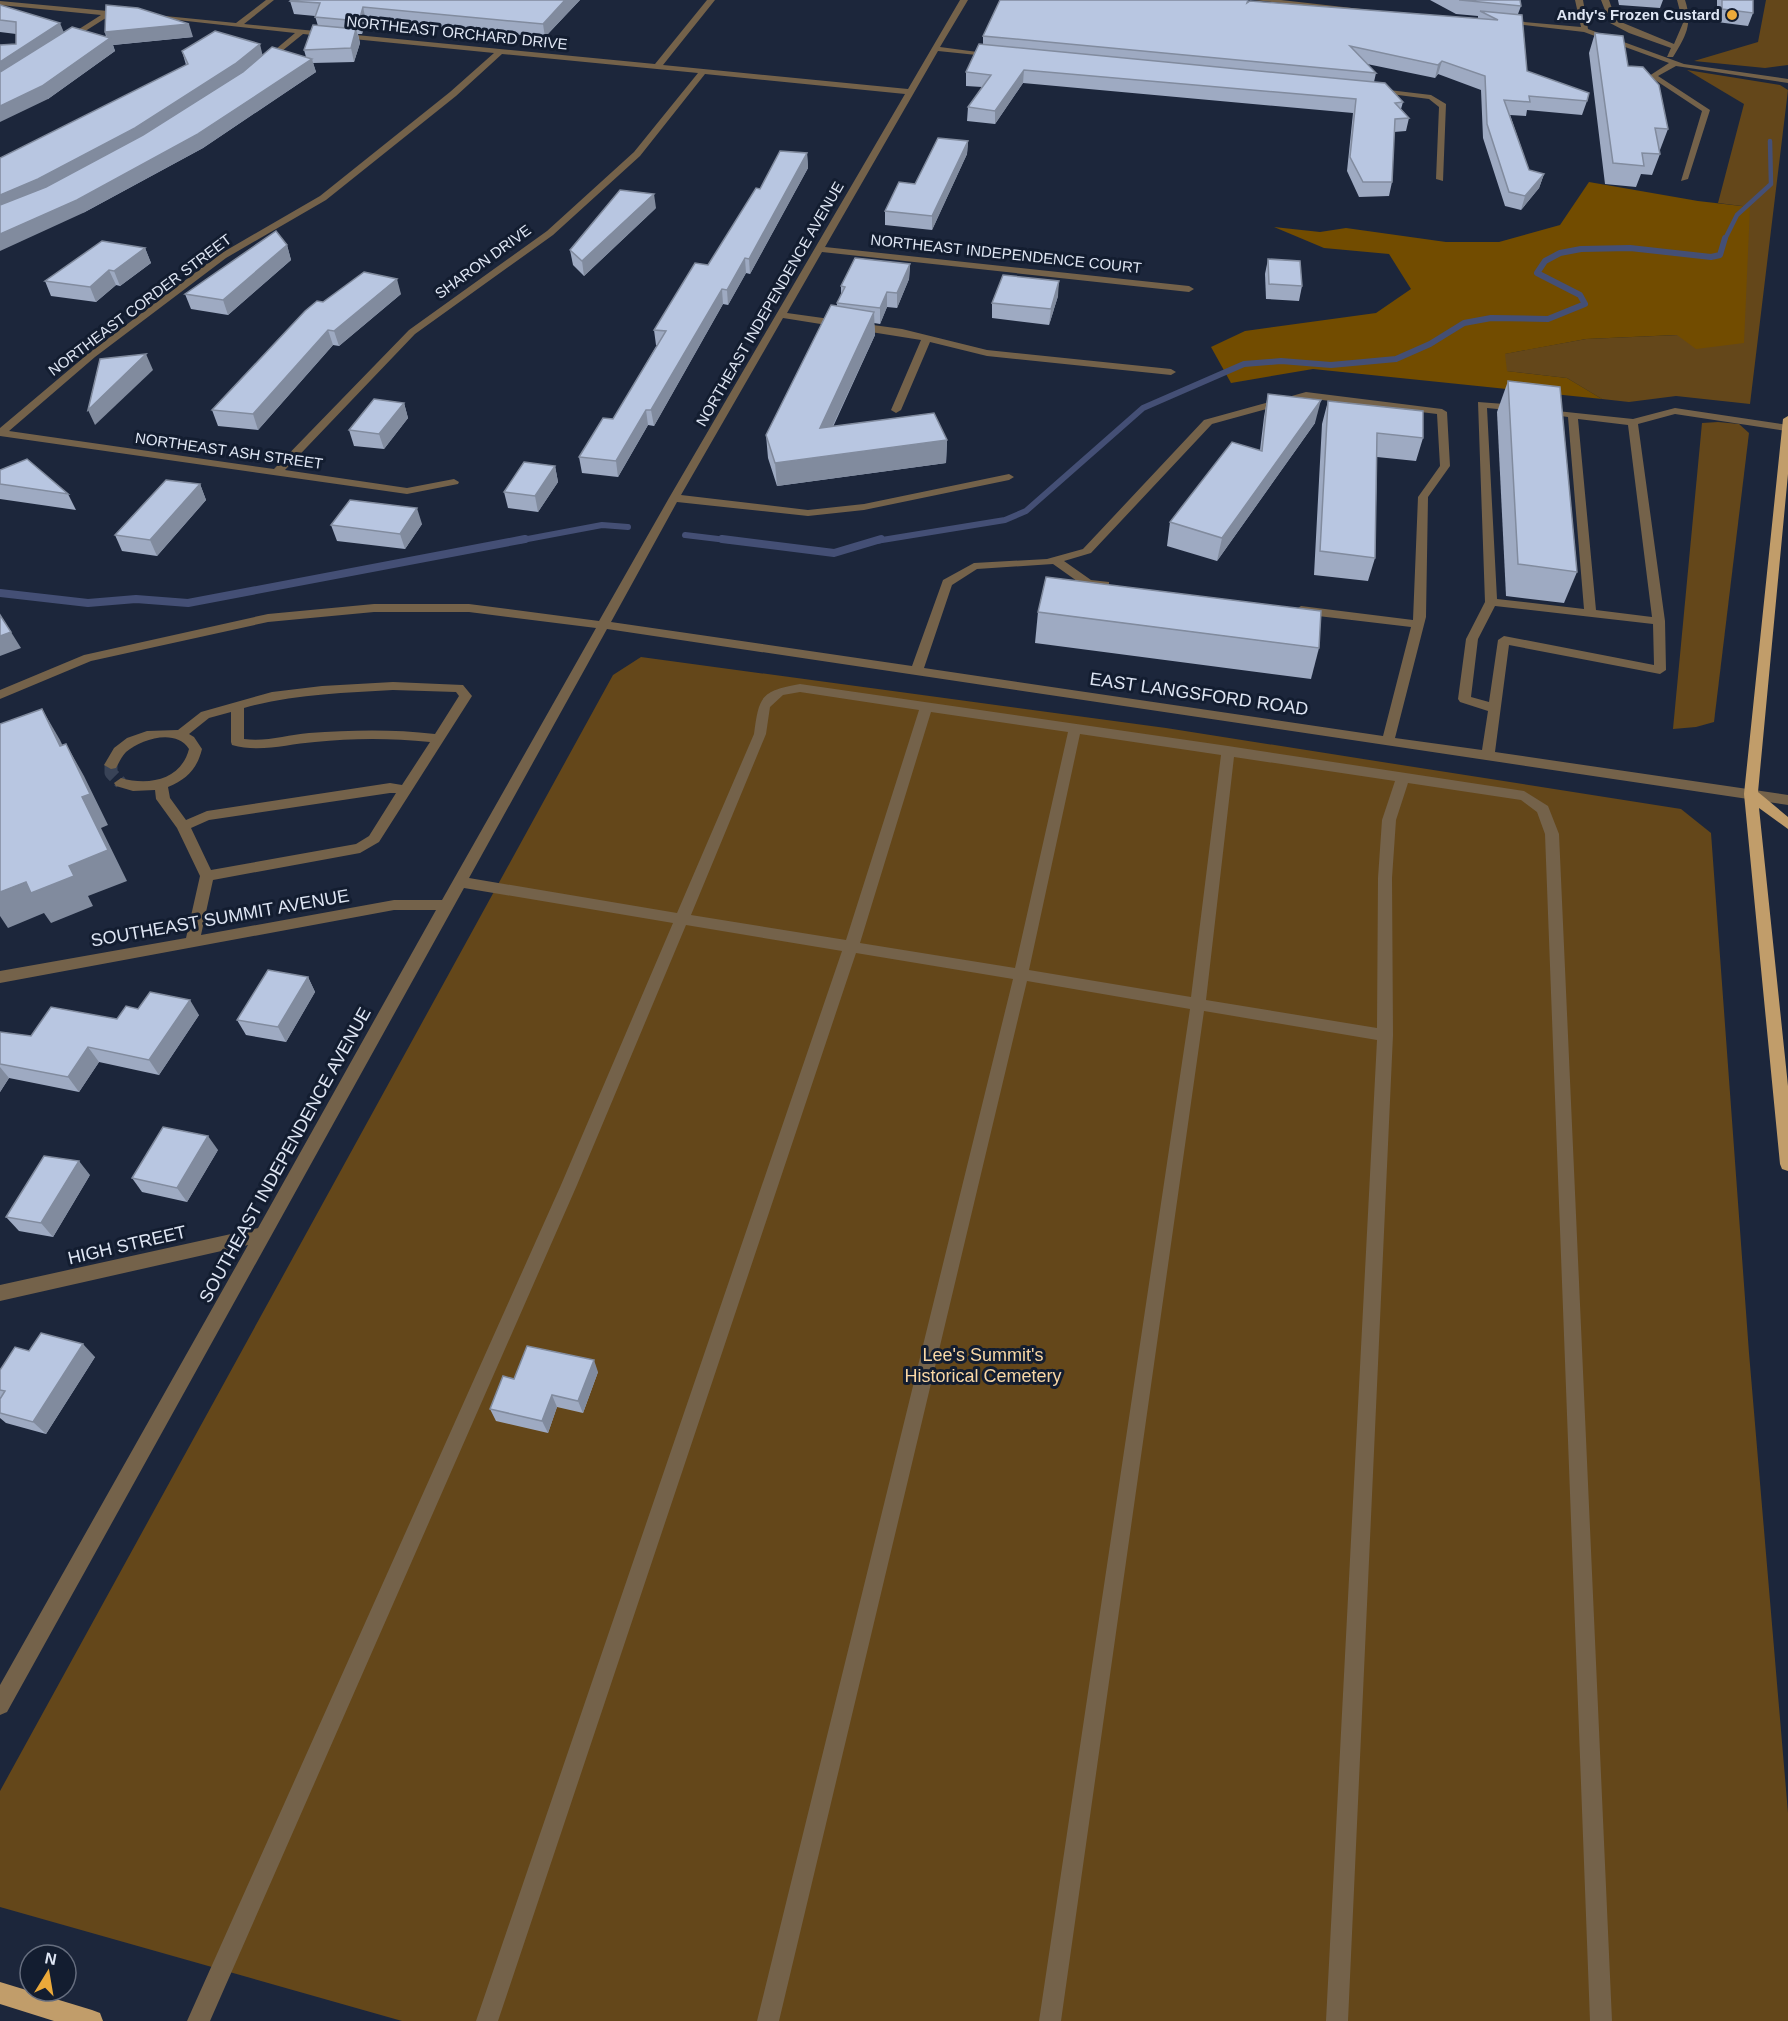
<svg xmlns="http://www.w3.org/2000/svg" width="1788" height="2021" viewBox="0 0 1788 2021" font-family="Arial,sans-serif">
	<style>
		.green { fill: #64471a }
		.forest { fill: #724c00 }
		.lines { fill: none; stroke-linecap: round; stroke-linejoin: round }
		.stream-far2 { stroke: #444f75; stroke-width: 4.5 }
		.stream-far1 { stroke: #444f75; stroke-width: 6 }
		.stream { stroke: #444f75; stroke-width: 8 }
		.minor-tunnel { stroke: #394357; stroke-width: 13; stroke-dasharray: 13 6; stroke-linecap: butt }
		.minor { fill: #74624a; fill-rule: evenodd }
		.major { fill: #c19d6a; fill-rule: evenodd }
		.wall { fill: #9eaac2 }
		.shaded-wall { fill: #818b9e }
		.building { fill: #b8c6e1; stroke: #818b9e; stroke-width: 1.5 }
		.poi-dot { fill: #eba93a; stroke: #131d30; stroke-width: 2 }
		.labels { text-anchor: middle; stroke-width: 6; stroke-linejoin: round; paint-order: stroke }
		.far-poi-label { font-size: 15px; font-weight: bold; fill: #dfe6f4; stroke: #131d30; text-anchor: end }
		.far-street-label { font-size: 15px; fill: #dfe6f4; stroke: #131d30 }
		.street-label { font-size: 18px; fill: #dfe6f4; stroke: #131d30 }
		.park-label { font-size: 18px; fill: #f9d7a5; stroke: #131d30 }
	</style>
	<rect width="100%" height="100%" fill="#1c263b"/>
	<g class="green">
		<polygon points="1766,0 1788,0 1788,65 1765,68 1694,61 1758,42"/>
		<polygon points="1687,70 1780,85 1788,90 1750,404 1676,396 1629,402 1602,399 1567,378 1506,371 1504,354 1586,339 1678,335 1750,207 1718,203 1744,104"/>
		<polygon points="1718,422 1739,424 1749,433 1714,722 1696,727 1673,729 1702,423"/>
		<polygon points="641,657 1166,728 1681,809 1711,833 1749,1353 1788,1813 1788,2021 402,2021 0,1907 0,1791 613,675"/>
	</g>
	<polygon class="forest" points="1589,182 1698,201 1750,207 1744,343 1696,349 1677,335 1586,339 1505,354 1507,371 1567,378 1602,399 1313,369 1231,383 1211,347 1245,331 1376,313 1411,289 1389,254 1324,248 1274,227 1320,232 1346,228 1446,242 1499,242 1560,225"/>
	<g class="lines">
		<polyline class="stream-far2" points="1725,239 1737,215 1771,184 1770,141"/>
		<g class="stream-far1">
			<polyline points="685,535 735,541"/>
			<polyline points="517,541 602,525 628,527"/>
			<polyline points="876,541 1005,520 1026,511 1143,408 1244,364 1281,361 1331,365 1396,359 1430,344 1464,323 1491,318 1548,319 1585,304 1580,295 1537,273 1545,261 1560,253 1581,249 1630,248 1711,257 1720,255 1725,238"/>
		</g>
		<g class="stream">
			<polyline points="722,539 834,553 881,539"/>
			<polyline points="0,593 88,603 136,599 188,603 525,539"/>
		</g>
		<polyline class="minor-tunnel" points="111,765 111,773 121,783"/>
		<g class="minor">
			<path d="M266,0H274L244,24L655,64L707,0H715L663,65L908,89L960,0H968L940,47L1000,55L996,57L938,51L825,247L1189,286L1194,289L1189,292L822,252L787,313L902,329L987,350L1171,369L1176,372L1171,375L987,356L930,342L901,410L896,413L891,410L921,340L783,318L681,495L808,510L864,504L1009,474L1014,477L1009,480L864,510L808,516L677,502L611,622L912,666L943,580L974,563L1047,559L1083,549L1204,420L1306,392L1442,409L1447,412L1450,466L1428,497L1426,617L1395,738L1482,750L1488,711L1460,702L1458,699L1466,639L1485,602L1478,402L1518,405L1523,408L1518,411L1487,408L1497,599L1584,609L1568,417L1538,413V409L1633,419L1675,408L1788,425L1787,431L1675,414L1638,424L1665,621L1666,670L1660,674L1509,645L1495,752L1788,795V805L607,629L469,878L677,913L754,734C759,696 761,691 800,684L1228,746L1524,791L1548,806L1559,834L1612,2021H1590L1545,834L1537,812L1521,800L1408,783L1396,820L1392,878L1393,1035L1348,2021H1326L1377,1040L1204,1011L1061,2021H1039L1190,1009L1027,981L779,2021H757L1013,979L856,953L498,2021H476L842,951L686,925L577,1185L210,2021H187L561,1185L673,923L464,888L7,1712L0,1715V1685L248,1245L0,1301V1285L258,1228L436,910H394L0,983V971L186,938L200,876L177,828L156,799L155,790L133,791L116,786L114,783L121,778C149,786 181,780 189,749C176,728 141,739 126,752C121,757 119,763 116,768L111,769L104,765L114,748L127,738L147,731L178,730L201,712L272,692L322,686L393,682L463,685L472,696L379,842L360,853L213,880L201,935L394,900H442L596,628L469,612H374L268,622L91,661L0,699V690L84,655L268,614L374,604H469L599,621L669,498L905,94L705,74L640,156L553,235L415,334L285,470L407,488L454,479L459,482L458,484L407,494L0,436V428L89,353L220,254L320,196L450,92L494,53L303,34L266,64H263V60L295,33L151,17L155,15L236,23ZM502,54L698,73L634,152L547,231L409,330L274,469L9,431L95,357L226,258L326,200L456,96ZM1306,398L1437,414L1440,466L1418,497L1413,620L1301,606L1295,610L1301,614L1411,627L1383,736L924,668L952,585L977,569L1053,564L1084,586L1109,588V582L1091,580L1064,561L1091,553L1212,424ZM1578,419L1628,425L1652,617L1596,610ZM1495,606L1653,624L1654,665L1504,636L1498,640L1489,702L1471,697L1478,639ZM393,690L456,692L459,696L435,734C393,729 351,730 309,733C287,735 266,742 244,739V708C293,694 343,693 393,690ZM800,692L919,710L846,940L691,915L766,734L770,707L783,695ZM231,712V742L232,745C260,753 287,744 315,742C353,738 391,738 430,742L402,785L390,783L207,811L186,820L170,798L168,787C187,779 197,769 202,749L194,737L189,734L209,718ZM931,712L1068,732L1015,968L860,943ZM1080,734L1221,755L1191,997L1029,970ZM1234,757L1395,781L1382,820L1378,878L1377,1028L1206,1000ZM390,793H396L369,836L356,844L211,870L191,828L209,820Z"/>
			<polygon points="1254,0 1281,0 1379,11 1375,13"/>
			<polygon points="1575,0 1583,0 1588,29 1684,64 1788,79 1788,83 1676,66 1658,76 1710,110 1688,179 1681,181 1702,111 1649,76 1669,63 1584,32 1499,22 1503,20 1581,27"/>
			<path d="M1601,0H1609L1616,20L1674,44L1683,23L1677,0H1685C1693,24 1686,36 1673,57H1667L1671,48L1629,33L1610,23Z"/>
			<polygon points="0,1 108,11 129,15 125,17 109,16 68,42 65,38 101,15 0,5"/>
			<polygon points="1372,88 1431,95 1446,104 1443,181 1436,179 1439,107 1429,99 1375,92 1371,90"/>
		</g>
		<g class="major">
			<polygon points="1788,416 1788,474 1758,792 1788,817 1788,829 1759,808 1788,1086 1788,1171 1782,1169 1780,1164 1744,794 1783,419"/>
			<polygon points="0,1982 92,2010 100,2013 103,2021 54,2021 0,2004"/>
		</g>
	</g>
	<g class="wall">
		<polygon points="291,0 580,0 545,37 366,21 362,34 358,34 360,43 354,62 313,63 316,72 203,148 83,213 186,65 182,51 306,57 304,50 318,26 315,16 294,14 290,1"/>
		<polygon points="1430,0 1520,0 1521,6 1518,14 1527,71 1587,101 1582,115 1527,110 1526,116 1510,115 1529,170 1544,174 1539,188 1521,210 1505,206 1483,138 1481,90 1438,74 1435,78 1367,64 1376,73 1374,82 1403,102 1401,109 1409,118 1406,131 1394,132 1392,182 1389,196 1359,197 1347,171 1353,113 1023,83 995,124 967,121 968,107 982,87 966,86 966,72 983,44 983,36 1247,3 1478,19 1478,16 1456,14"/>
		<polygon points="1618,0 1663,0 1660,8 1619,5"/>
		<polygon points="1717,0 1753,0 1753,13 1748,26 1717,22"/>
		<polygon points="0,5 64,32 106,37 105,32 193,37 113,45 115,51 48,99 16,44 16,34 0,32"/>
		<polygon points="1595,33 1628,66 1668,129 1660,150 1659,150 1660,154 1652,175 1641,174 1636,187 1605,184 1589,53"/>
		<polygon points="968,141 967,154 932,230 885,225 885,211 915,184"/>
		<polygon points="807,153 808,168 750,274 746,273 728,305 723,304 654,426 648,425 618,477 582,473 579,457 613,419 657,345 656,345 654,330 708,265 760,189"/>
		<polygon points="656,208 584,276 573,265 570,250"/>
		<polygon points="287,245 291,260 228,315 191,309 185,294"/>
		<polygon points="145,248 151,263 120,286 116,285 96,302 51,296 45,281"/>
		<polygon points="1268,259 1302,286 1299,301 1266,299 1265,274"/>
		<polygon points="910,264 909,279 897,308 887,307 880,324 874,323 875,335 833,427 947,440 946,463 777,486 768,458 766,435 837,306 837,303 841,294 841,286"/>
		<polygon points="401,294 339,346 333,345 258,430 218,426 212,410 323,302"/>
		<polygon points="1058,296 1049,325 992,318 992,303"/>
		<polygon points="1508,381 1577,572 1564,603 1506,596 1497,412"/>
		<polygon points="1268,394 1315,423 1217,561 1167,546 1170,522 1260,450 1264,417"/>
		<polygon points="1328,401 1423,438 1416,461 1377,457 1375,558 1368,581 1314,575 1322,424"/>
		<polygon points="404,403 408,418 384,449 354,446 349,430"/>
		<polygon points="555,466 558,482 538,512 508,508 504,492"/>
		<polygon points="0,470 68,494 76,510 0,499"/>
		<polygon points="200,484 206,500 157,556 122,551 115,535"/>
		<polygon points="422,524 405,549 337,541 331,525"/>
		<polygon points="1038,612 1319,648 1311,679 1035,643"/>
		<polygon points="308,977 315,992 286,1042 246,1035 237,1020"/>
		<polygon points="138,1009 199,1015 159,1075 99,1062 79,1092 9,1078 0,1092 0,1032 31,1036 117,1019"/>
		<polygon points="218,1150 187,1202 142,1192 132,1178"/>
		<polygon points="90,1175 53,1237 19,1231 6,1217"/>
		<polygon points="29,1351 95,1357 46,1434 6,1423 0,1418 0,1399 1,1398 0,1397 0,1370"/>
		<polygon points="598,1372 583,1413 557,1407 548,1433 496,1421 490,1409 514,1379"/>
	</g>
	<g class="shaded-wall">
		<polygon points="565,0 580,0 545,37 543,24"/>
		<polygon points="363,7 366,21 362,34 359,21"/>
		<polygon points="60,23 65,35 0,78 0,62"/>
		<polygon points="189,24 193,37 113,45 115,51 48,99 0,122 0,106 108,40 105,32"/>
		<polygon points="356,29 360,43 354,62 351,48"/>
		<polygon points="260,44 263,57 239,77 140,141 0,212 0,195"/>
		<polygon points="312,59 316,72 203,148 83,213 0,251 0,234"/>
		<polygon points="1442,61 1438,74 1435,78 1438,65"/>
		<polygon points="1024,70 1023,83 995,124 995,111"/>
		<polygon points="968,141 967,154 932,230 932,216"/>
		<polygon points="807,153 808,168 750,274 749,259"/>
		<polygon points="1544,174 1539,188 1521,210 1525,196"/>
		<polygon points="654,194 656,208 584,276 582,261"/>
		<polygon points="287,245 291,260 228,315 223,300"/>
		<polygon points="145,248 151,263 120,286 114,271"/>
		<polygon points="745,258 746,273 728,305 727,290"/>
		<polygon points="910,264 909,279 897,308 897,293"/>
		<polygon points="109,270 116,285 96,302 90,287"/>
		<polygon points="397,279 401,294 339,346 334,331"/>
		<polygon points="1059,281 1058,296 1049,325 1051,309"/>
		<polygon points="722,289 723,304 654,426 651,410"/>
		<polygon points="887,292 887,307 880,324 880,308"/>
		<polygon points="874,312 875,335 821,451 820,428"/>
		<polygon points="328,330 333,345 258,430 253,414"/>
		<polygon points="146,354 153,370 95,425 88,410"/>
		<polygon points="1321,400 1315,423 1217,561 1222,538"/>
		<polygon points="404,403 408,418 384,449 379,434"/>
		<polygon points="646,410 648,425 618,477 616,461"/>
		<polygon points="947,440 946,463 777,486 775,463"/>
		<polygon points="555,466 558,482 538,512 535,496"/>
		<polygon points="200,484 206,500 157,556 150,540"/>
		<polygon points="417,508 422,524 405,549 400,534"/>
		<polygon points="11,632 21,648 0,656 0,636"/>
		<polygon points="42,709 60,740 78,778 60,746"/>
		<polygon points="66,744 84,776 108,825 101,828 127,881 88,896 93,906 51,923 44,913 8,928 0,916 0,892 69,866 82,797"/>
		<polygon points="308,977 315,992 286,1042 278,1027"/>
		<polygon points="190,1000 199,1015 159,1075 149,1060"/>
		<polygon points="88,1047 99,1062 79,1092 68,1077"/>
		<polygon points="0,1067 9,1078 0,1092"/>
		<polygon points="208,1136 218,1150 187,1202 177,1188"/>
		<polygon points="79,1161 90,1175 53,1237 41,1223"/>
		<polygon points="83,1344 95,1357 46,1434 33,1422"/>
		<polygon points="594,1360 598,1372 583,1413 578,1401"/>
		<polygon points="552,1395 557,1407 548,1433 542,1421"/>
	</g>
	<g class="building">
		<polygon points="291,0 565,0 543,24 363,7 359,21 315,17 320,3 290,1"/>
		<polygon points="1000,0 1248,0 1247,3 1250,1 1498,20 1480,11 1522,15 1527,71 1589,93 1587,101 1529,96 1530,102 1504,100 1529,170 1544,174 1525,196 1509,192 1487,124 1485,76 1442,61 1438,65 1350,46 1376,73 983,36"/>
		<polygon points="1459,0 1520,0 1521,6 1460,0"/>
		<polygon points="1722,0 1753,0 1753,13 1722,9"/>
		<polygon points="0,5 60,23 0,62 0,45 16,44 16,22 0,20"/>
		<polygon points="106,5 138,8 189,24 105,32"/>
		<polygon points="313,25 356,29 351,48 304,50"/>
		<polygon points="72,27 110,38 42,86 0,106 0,72"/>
		<polygon points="215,31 260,44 235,64 135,128 38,179 0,195 0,158 188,64 182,51"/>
		<polygon points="1595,33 1623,36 1628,66 1643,67 1659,85 1668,129 1655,128 1660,154 1642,153 1644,166 1613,163"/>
		<polygon points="979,44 1385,83 1403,102 1395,103 1409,118 1395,119 1392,182 1363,182 1350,157 1356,99 1024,70 995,111 968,107 991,75 966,72"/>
		<polygon points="272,47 312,59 198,134 77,200 0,234 0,205 46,187 143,135 243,72"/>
		<polygon points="938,138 968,141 932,216 885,211 899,182 915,184"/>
		<polygon points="780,151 807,153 749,259 745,258 727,290 722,289 651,410 646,410 616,461 579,457 603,418 613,419 666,331 654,330 695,263 708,265 756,188 760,189"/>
		<polygon points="620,190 654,194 582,261 570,250"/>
		<polygon points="276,231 287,245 223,300 185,294"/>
		<polygon points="102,241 145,248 114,271 109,270 90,287 45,281"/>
		<polygon points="855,258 910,264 897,293 887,292 880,308 837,303 845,287 841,286"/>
		<polygon points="1268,259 1300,261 1302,286 1269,284"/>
		<polygon points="364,272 397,279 334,331 328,330 253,414 212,410 305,311 317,301 323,302"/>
		<polygon points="1003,275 1059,281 1051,309 992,303"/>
		<polygon points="831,305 874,312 820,428 934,413 947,440 775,463 766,435"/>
		<polygon points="146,354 88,410 100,359"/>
		<polygon points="1508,381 1560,387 1577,572 1518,564"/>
		<polygon points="1268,394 1321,400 1222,538 1170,522 1232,442 1262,451"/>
		<polygon points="374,399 404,403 379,434 349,430"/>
		<polygon points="1328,401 1423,411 1423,438 1377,433 1375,558 1320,551"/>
		<polygon points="27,459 68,494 0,484 0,470"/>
		<polygon points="524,462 555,466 535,496 504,492"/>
		<polygon points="166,480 200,484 150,540 115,535"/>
		<polygon points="350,500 417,508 400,534 331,525"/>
		<polygon points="1046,577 1321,611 1319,648 1038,612"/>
		<polygon points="0,615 11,632 0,636"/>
		<polygon points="42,709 60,746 66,744 90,794 82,797 108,850 69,866 74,876 31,893 26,882 0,892 0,724"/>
		<polygon points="268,970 308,977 278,1027 237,1020"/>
		<polygon points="150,992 190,1000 149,1060 88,1047 68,1077 0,1064 0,1032 31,1036 51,1007 117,1019 126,1006 138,1009"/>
		<polygon points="163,1127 208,1136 177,1188 132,1178"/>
		<polygon points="44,1156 79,1161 41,1223 6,1217"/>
		<polygon points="41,1333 83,1344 33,1422 0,1413 0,1399 5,1391 0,1390 0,1370 15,1347 29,1351"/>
		<polygon points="527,1346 594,1360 578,1401 552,1395 542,1421 490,1409 503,1376 514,1379"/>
	</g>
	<circle class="poi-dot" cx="1732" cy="15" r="6"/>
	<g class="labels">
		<g class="far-poi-label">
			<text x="1720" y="20">Andy's Frozen Custard</text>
		</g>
		<g class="far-street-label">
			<text transform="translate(457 33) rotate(6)" y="5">NORTHEAST ORCHARD DRIVE</text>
			<text transform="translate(1006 254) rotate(6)" y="5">NORTHEAST INDEPENDENCE COURT</text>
			<text transform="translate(483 262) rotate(-36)" y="5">SHARON DRIVE</text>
			<text transform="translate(770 304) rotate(-60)" y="5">NORTHEAST INDEPENDENCE AVENUE</text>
			<text transform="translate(140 305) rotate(-37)" y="5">NORTHEAST CORDER STREET</text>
			<text transform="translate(229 451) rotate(8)" y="5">NORTHEAST ASH STREET</text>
		</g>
		<g class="street-label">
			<text transform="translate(1199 694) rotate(8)" y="6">EAST LANGSFORD ROAD</text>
			<text transform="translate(220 918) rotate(-10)" y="6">SOUTHEAST SUMMIT AVENUE</text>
			<text transform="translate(285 1155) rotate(-61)" y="6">SOUTHEAST INDEPENDENCE AVENUE</text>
			<text transform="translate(127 1245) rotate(-13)" y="6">HIGH STREET</text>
		</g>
		<g class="park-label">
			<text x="983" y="1361">Lee's Summit's<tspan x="983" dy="21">Historical Cemetery</tspan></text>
		</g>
	</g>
	<g transform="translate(48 1973) rotate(11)"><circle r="28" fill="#131d30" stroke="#656d7e" stroke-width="1.5"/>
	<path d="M0-4.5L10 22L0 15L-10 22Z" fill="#eba93a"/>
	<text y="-9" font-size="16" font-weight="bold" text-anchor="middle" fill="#dfe6f4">N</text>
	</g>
</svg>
